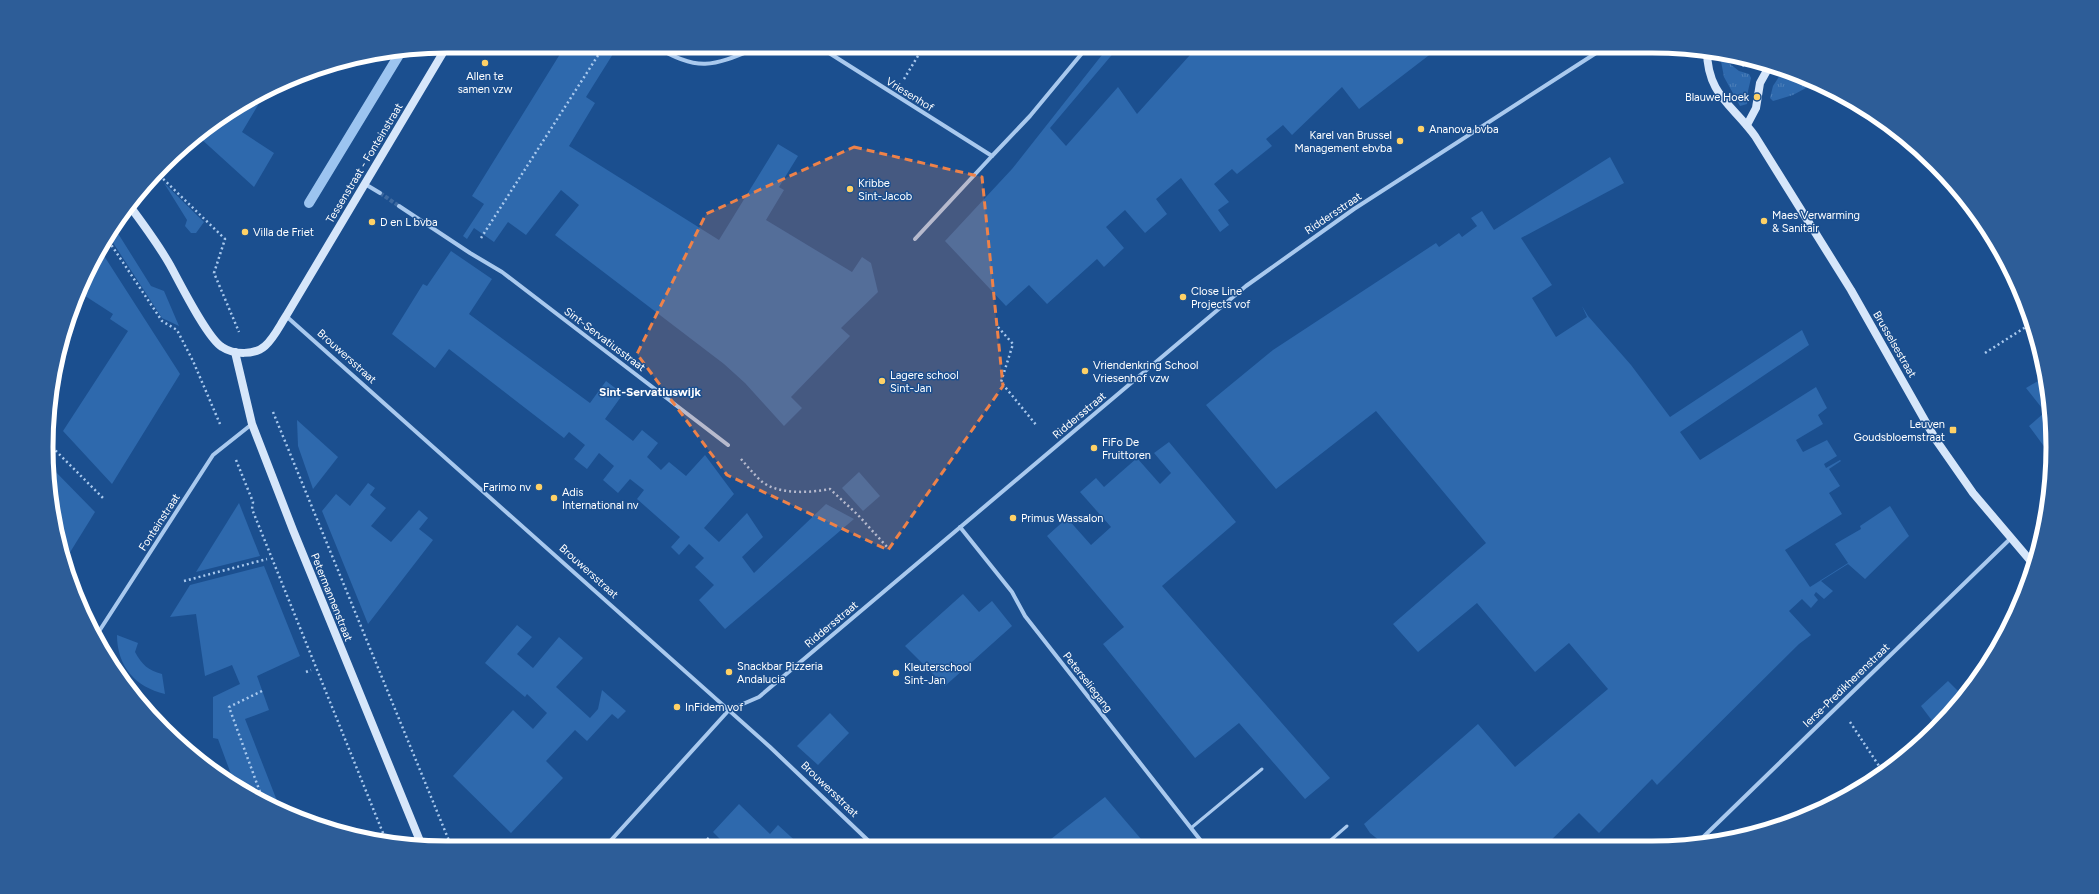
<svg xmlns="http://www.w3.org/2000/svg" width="2099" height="894" viewBox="0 0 2099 894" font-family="Figtree,sans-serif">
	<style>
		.grass { fill: url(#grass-tufts) }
		.garden { fill: #2e69ad }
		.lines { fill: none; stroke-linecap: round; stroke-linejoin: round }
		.stream { stroke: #9cc4f0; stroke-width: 10 }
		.street-tunnel { stroke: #3d69a0; stroke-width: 4; stroke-dasharray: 4 2; stroke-linecap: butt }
		.path { stroke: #a9c9ee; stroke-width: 2.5; stroke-dasharray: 2 3; stroke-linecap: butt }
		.lane { stroke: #a9c9ee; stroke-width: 3 }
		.street { stroke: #a9c9ee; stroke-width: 4 }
		.secondary { stroke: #d6e6fa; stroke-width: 8 }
		.marked { fill: #ee8249; fill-opacity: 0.2; stroke: #ee8249; stroke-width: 3; stroke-dasharray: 8 5; stroke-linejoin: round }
		.poi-dot { fill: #ffd166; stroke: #1b4f8f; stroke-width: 1.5 }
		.labels { text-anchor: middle; stroke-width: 3; stroke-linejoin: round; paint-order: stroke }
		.poi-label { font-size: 11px; fill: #fff; stroke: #1b4f8f; text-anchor: start }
		.street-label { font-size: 11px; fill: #fff; stroke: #1b4f8f }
		.neighbourhood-label { font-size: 12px; font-weight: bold; fill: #fff; stroke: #1b4f8f }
		.rim { fill: none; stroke: #fff; stroke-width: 5 }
	</style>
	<defs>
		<pattern id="grass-tufts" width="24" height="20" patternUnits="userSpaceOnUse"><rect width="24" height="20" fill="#2e69ad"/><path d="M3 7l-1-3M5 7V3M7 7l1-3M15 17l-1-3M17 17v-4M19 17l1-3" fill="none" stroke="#4d80b9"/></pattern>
	</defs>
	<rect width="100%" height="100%" fill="#1b4f8f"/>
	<g class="grass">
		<polygon points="1720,56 1739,71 1749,74 1751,78 1748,91 1747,104 1740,106 1724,77"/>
		<polygon points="1784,69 1815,83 1793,95 1773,101 1770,98 1773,86"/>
	</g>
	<g class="garden">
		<polygon points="565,46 618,46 586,97 595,103 569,146 719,240 778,144 798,156 779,187 784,190 766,220 852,272 862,257 871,263 878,292 841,328 850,336 791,397 802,408 784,426 745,383 724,364 555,235 579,205 561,190 526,235 508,222 494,242 474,228 467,239 463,236 484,204 472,196"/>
		<polygon points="1109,46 1116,50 1050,128 1066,146 1118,87 1137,114 1198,46 1441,46 1359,109 1342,87 1292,135 1283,125 1266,139 1272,146 1237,174 1232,169 1214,184 1229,202 1218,210 1229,225 1220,232 1181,178 1156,199 1167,214 1145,233 1125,210 1106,227 1124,248 1104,267 1097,259 1047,304 1029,285 1006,306 945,241 1012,169"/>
		<path d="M267,90L242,132L274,153L254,187L199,137C217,117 243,102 267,90Z"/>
		<polygon points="1610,157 1624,183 1521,238 1552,285 1532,298 1556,337 1587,317 1582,306 1588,316 1631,365 1670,417 1802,330 1809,345 1680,432 1700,460 1816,387 1827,408 1818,415 1823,424 1796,440 1803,452 1827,440 1837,456 1824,464 1826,468 1840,460 1841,461 1829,469 1840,486 1829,493 1842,514 1785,550 1810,587 1848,563 1835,544 1861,529 1860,526 1890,506 1909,536 1865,579 1848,564 1821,581 1833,591 1824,599 1816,592 1814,595 1818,600 1811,608 1802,599 1789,611 1811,635 1799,644 1657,785 1652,779 1599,833 1579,813 1546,845 1385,845 1370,833 1364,824 1478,724 1515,767 1608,689 1569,643 1535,672 1477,603 1418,652 1393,624 1486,543 1376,411 1276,489 1206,405 1273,350 1436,243 1439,247 1459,233 1462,237 1477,226 1471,218 1482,211 1494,230"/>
		<polygon points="164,183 204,222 196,233 191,233 185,226 187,220"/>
		<polygon points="114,227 151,286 164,291 179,326 162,318 108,235"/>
		<polygon points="99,248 180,374 112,484 63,431 128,331 110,319 113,314 79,292"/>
		<polygon points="451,251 492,279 469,314 590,403 606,381 623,394 605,419 633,441 642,430 658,443 647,457 661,470 669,462 686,476 705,455 734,494 704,528 719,542 747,513 763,537 742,557 754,573 826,504 854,519 725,629 699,600 714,585 695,567 704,558 689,544 679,555 671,547 680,537 637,499 644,490 630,479 618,493 603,480 614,466 599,453 587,469 574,459 585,445 569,432 564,438 449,349 435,368 392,334 423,284 427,286"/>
		<polygon points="2045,379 2052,421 2051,456 2029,426 2045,412 2026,388 2038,381 2040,382"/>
		<polygon points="297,420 338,457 313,489 298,446"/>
		<polygon points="1169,442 1236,522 1162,586 1330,778 1305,799 1239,723 1195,758 1103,644 1124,627 1047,536 1067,518 1091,545 1111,527 1080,492 1096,478 1104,487 1137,458 1160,484 1171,473 1154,453"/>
		<polygon points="48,464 95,512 64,562 54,525"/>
		<polygon points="859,472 880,496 863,511 842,488"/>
		<polygon points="368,483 375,488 370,495 386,508 371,526 391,542 419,510 428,518 419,529 433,540 368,624 322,511 336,494 350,506"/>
		<polygon points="239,503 260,556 196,572"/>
		<polygon points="264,566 300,656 257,676 269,710 245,719 281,811 269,807 235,785 218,739 213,738 213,697 240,684 232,665 205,676 196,614 170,617 190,585"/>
		<polygon points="963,594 979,612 992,601 1012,626 945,686 905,646"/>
		<polygon points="517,625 532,637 517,654 533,668 559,637 583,658 556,687 590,718 598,709 602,690 626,711 618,719 612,714 587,741 575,730 546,761 563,778 511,833 453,776 513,710 533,729 547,713 527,694 525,697 485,663"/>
		<path d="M117,635L138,643L135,652C142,665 148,670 162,674L165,694C135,687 117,666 117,635Z"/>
		<polygon points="1948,681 1963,696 1933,722 1921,706"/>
		<polygon points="830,713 849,733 818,765 797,746"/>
		<polygon points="1105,797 1147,846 1042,846"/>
		<polygon points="739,804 770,834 778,825 802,847 728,847 713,832"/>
	</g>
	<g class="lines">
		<polyline class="stream" points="309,203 402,50"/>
		<polyline class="street-tunnel" points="380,193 399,206"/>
		<g class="path">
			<polyline points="1729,58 1746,67"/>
			<polyline points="904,79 924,46"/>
			<polyline points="156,172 225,239 214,273 239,332"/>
			<polyline points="106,237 162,321 177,330 193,361 220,424"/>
			<polyline points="481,238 604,46"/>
			<polyline points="998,327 1013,344 1001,382 1037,426"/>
			<polyline points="1985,353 2032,323"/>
			<polyline points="273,412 452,848"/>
			<polyline points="52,447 103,498"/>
			<path d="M741,459C747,466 753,473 760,480C776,495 810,493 830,489L858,515L888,548"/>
			<polyline points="236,460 253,502 252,509 387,843"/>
			<polyline points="184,581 267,559"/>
			<polyline points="306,672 311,670"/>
			<polyline points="262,691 229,707 264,803"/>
			<polyline points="1850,722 1883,772"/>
			<polyline points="707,838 717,847"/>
		</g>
		<g class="lane">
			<polyline points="1191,828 1262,769"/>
			<polyline points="1324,846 1347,826"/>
		</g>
		<g class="street">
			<path d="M655,46C700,74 715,65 761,46"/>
			<polyline points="818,46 992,156 1030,116 1088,46"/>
			<polyline points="365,184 380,193"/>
			<polyline points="399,206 470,253 502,272 728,445"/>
			<polyline points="915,239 992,156"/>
			<polyline points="286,316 770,747 875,847"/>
			<polyline points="960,527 1012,592 1025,616 1205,846"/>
			<polyline points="98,643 96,636 213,455 252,424"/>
			<polyline points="137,700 146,705 148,713"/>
			<polyline points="1695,845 2010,539"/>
			<polyline points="604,848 729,710 759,697 1246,286 1354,209 1607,46"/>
		</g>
		<g class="secondary">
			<path d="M1707,50C1707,95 1733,105 1755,136L1851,290L1936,440L1973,493L2034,565"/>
			<polyline points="1747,125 1756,108 1760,83 1770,65"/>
			<path d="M129,205C144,225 158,244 170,265C180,283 207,338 222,347C234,355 255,355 265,346C274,338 280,325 286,316L447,46"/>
			<polyline points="235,352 252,424 293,530 422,846"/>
		</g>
	</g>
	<path class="marked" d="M854,147L982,177L1003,386L888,550L727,475L637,354L706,214Z"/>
	<g class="poi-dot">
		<circle cx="485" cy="63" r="4"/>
		<circle cx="1757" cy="97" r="4"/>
		<circle cx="1421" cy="129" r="4"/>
		<circle cx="1400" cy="141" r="4"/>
		<circle cx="850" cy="189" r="4"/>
		<circle cx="1764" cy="221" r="4"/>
		<circle cx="372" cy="222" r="4"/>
		<circle cx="245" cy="232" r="4"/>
		<circle cx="1183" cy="297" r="4"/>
		<circle cx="1085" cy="371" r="4"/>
		<circle cx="882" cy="381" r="4"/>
		<rect x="1949" y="426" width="8" height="8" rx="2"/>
		<circle cx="1094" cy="448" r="4"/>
		<circle cx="539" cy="487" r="4"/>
		<circle cx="554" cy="498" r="4"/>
		<circle cx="1013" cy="518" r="4"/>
		<circle cx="729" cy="672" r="4"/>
		<circle cx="896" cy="673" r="4"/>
		<circle cx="677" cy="707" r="4"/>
	</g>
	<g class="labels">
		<g class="poi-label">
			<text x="485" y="80" text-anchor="middle">Allen te<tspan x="485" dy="13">samen vzw</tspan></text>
			<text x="1749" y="101" text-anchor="end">Blauwe Hoek</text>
			<text x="1429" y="133">Ananova bvba</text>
			<text x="1392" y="139" text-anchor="end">Karel van Brussel<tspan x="1392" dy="13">Management ebvba</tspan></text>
			<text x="858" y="187">Kribbe<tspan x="858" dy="13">Sint-Jacob</tspan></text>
			<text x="1772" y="219">Maes Verwarming<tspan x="1772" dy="13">&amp; Sanitair</tspan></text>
			<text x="380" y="226">D en L bvba</text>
			<text x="253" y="236">Villa de Friet</text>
			<text x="1191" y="295">Close Line<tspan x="1191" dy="13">Projects vof</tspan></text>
			<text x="1093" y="369">Vriendenkring School<tspan x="1093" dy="13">Vriesenhof vzw</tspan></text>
			<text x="890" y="379">Lagere school<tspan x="890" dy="13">Sint-Jan</tspan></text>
			<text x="1945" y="428" text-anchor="end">Leuven<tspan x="1945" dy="13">Goudsbloemstraat</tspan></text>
			<text x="1102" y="446">FiFo De<tspan x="1102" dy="13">Fruittoren</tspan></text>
			<text x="531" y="491" text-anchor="end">Farimo nv</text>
			<text x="562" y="496">Adis<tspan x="562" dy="13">International nv</tspan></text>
			<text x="1021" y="522">Primus Wassalon</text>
			<text x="737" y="670">Snackbar Pizzeria<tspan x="737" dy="13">Andalucia</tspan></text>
			<text x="904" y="671">Kleuterschool<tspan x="904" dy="13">Sint-Jan</tspan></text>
			<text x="685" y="711">InFidem vof</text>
		</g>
		<g class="street-label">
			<text transform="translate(910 94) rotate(32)" y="4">Vriesenhof</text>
			<text transform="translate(364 163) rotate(-59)" y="4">Tessenstraat - Fonteinstraat</text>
			<text transform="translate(1333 213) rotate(-34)" y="4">Riddersstraat</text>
			<text transform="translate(605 339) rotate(37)" y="4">Sint-Servatiusstraat</text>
			<text transform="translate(1895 344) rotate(60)" y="4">Brusselsestraat</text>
			<text transform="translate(347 356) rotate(42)" y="4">Brouwersstraat</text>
			<text transform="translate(1079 415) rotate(-40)" y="4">Riddersstraat</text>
			<text transform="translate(159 522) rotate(-57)" y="4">Fonteinstraat</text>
			<text transform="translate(589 571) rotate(42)" y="4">Brouwersstraat</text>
			<text transform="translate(332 597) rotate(68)" y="4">Petermannenstraat</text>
			<text transform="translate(831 624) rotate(-40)" y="4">Riddersstraat</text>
			<text transform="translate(1088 682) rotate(52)" y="4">Peterseliegang</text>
			<text transform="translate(1846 685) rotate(-44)" y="4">Ierse-Predikherenstraat</text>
			<text transform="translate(830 789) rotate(44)" y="4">Brouwersstraat</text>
		</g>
		<g class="neighbourhood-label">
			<text x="650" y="396">Sint-Servatiuswijk</text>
		</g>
	</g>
	<path d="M0 0H2099V894H0ZM447 53H1652A394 394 0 0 1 2046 447V447A394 394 0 0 1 1652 841H447A394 394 0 0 1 53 447V447A394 394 0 0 1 447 53Z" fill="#2d5d98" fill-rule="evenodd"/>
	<path class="rim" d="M447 53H1652A394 394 0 0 1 2046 447V447A394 394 0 0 1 1652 841H447A394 394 0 0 1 53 447V447A394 394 0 0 1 447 53Z"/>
</svg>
